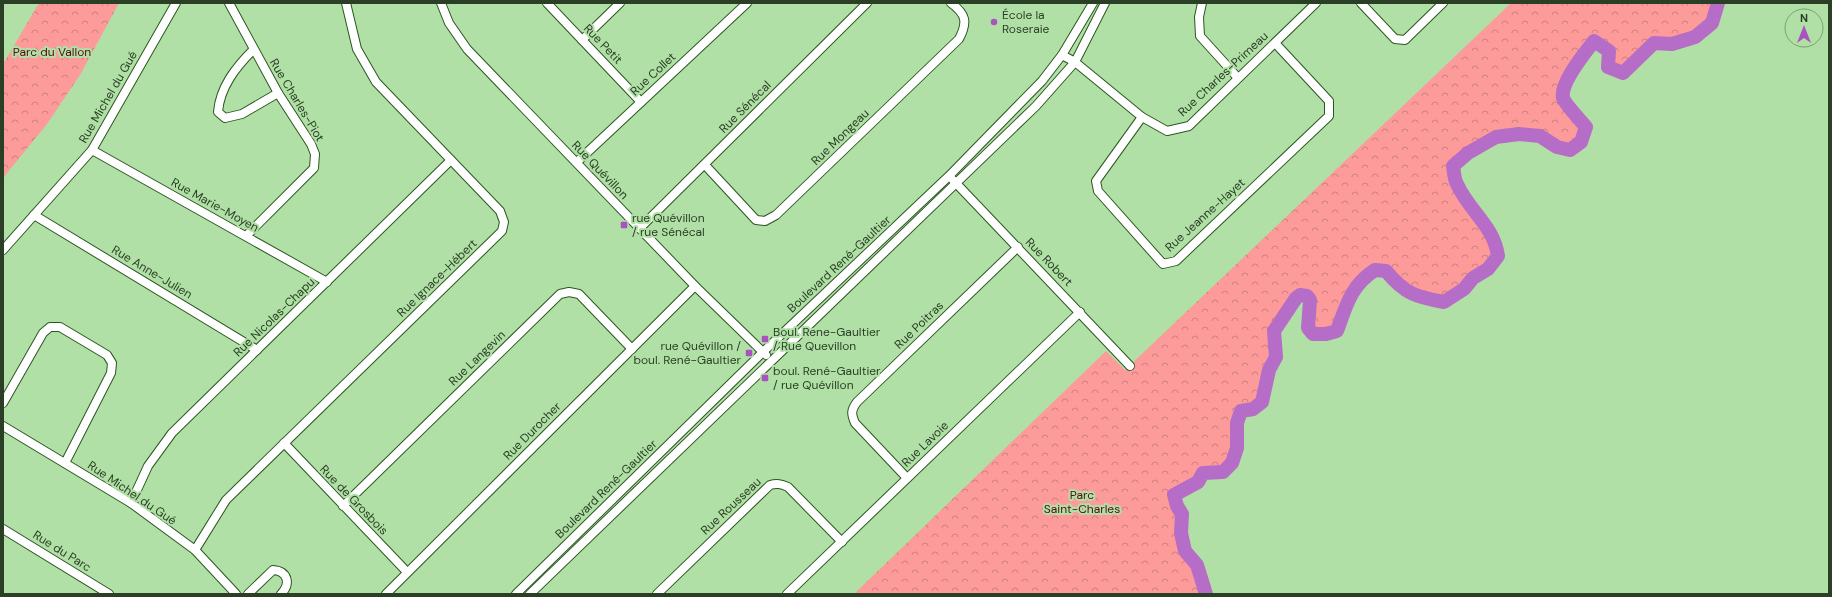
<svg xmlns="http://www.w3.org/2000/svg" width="1832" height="597" viewBox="0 0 1832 597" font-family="'DM Sans',sans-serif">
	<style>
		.park { fill: url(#park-crowns) }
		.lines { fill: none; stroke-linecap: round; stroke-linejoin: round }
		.river { stroke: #b66dc7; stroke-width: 14 }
		.minor-casing { stroke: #2c5621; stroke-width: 10 }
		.minor { stroke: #fff; stroke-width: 8 }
		.poi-dot { fill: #aa52bf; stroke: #b0e0a5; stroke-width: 1.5 }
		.labels { text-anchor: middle; stroke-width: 4; stroke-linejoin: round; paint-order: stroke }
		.poi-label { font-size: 12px; fill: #2b3f27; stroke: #b0e0a5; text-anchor: start }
		.street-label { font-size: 12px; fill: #2b3f27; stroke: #b0e0a5 }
		.park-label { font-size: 12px; fill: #580a16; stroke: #b0e0a5 }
	</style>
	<defs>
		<pattern id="park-crowns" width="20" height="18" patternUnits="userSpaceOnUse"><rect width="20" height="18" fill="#fd9b9b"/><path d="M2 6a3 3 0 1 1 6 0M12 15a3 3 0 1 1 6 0" fill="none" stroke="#cd807e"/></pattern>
	</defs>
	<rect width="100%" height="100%" fill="#b0e0a5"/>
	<g class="park">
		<polygon points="39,3 119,3 80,75 47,124 3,178 3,64"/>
		<path d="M1511,3H1718L1712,23L1695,37L1672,44L1654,43L1623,73L1608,67L1609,51L1594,41C1585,54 1560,82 1563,98C1565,104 1581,121 1586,127L1581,142L1570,150L1557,147L1540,136L1519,134L1496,137L1468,153L1453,165C1454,171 1454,179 1457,184C1469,211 1494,226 1498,256L1488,269L1473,278L1464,289L1444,302C1416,297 1405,294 1386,271L1375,270C1351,285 1346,306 1337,331L1326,334H1313L1308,328L1310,300L1307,296L1300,295L1296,298L1274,331L1276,357L1269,370L1262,402L1253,409L1241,411L1237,423V448L1232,463L1223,472L1203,473L1198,482L1174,495L1177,506L1182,514L1181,533L1185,551L1197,565L1206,594H854L1106,351L1125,370Z"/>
	</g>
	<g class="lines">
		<path class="river" d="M1206,594L1197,565L1185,551L1181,533L1182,514L1177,506L1174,495L1198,482L1203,473L1223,472L1232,463L1237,448V423L1241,411L1253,409L1262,402L1269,370L1276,357L1274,331L1296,298L1300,295L1307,296L1310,300L1308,328L1313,334H1326L1337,331C1346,306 1351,285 1375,270L1386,271C1405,294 1416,297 1444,302L1464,289L1473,278L1488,269L1498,256C1494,226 1469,211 1457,184C1454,179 1454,171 1453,166L1468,153L1496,137L1519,134L1540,136L1557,147L1570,150L1581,142L1586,127C1581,121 1565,104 1563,98C1560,82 1585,53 1594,41L1609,51L1608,67L1623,73L1654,43L1672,44L1695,37L1712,23L1718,3"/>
		<g class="minor-casing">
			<g id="minor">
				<polyline points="229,3 278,93 311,144 315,154 314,168 246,236"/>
				<polyline points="441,3 449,23 467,49 695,286 766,355"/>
				<polyline points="547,3 641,102"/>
				<polyline points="1202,3 1199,17 1200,36 1238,78"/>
				<polyline points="1361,3 1395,39 1405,40 1443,3"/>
				<polyline points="582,40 620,3"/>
				<path d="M253,50C236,67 220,87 218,112L225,118L242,114L278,93"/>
				<polyline points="1062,55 1075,62 1142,117 1167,131 1189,126 1316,3"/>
				<polyline points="1142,117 1096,181 1098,191 1163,264 1176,261 1329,116 1329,101 1275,43"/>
				<polyline points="92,150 327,282"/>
				<polyline points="577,162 747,3"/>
				<path d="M705,165L756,220L765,221L776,215L959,39C968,22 966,14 951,3"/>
				<polyline points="953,180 1130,366"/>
				<polyline points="34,215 257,350"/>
				<polyline points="640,228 867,3"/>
				<polyline points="3,250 92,150 176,3"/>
				<polyline points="3,403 43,333 50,327 60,327 107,355 112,363 111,373 65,463"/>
				<polyline points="3,426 131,503 195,550 236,594"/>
				<polyline points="284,443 407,572"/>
				<path d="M907,478L855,423C851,414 851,410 857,402L1018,247"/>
				<polyline points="131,503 148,466 172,433 451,160"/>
				<polyline points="343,506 560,294 569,292 579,294 632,349"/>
				<polyline points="3,529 109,594"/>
				<polyline points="195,550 226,500 502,231 504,222 500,211 376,82 357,49 346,3"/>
				<path d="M248,594L273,570C288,571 291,584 281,594"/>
				<polyline points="386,594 695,286"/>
				<polyline points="516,594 763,352 949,176 1042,81 1062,55 1093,3"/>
				<polyline points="530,594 1036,106 1075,62 1105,3"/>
				<path d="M657,594L770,485C777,483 781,484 788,487L842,542"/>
				<polyline points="787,594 1080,312"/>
			</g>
		</g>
		<use href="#minor" class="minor"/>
	</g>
	<g class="poi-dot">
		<circle cx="994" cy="22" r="4"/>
		<rect x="620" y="221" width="8" height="8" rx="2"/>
		<rect x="761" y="335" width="8" height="8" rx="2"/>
		<rect x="745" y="349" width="8" height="8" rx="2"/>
		<rect x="761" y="374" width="8" height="8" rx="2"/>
	</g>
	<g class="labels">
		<g class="poi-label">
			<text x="1002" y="19">École la<tspan x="1002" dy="14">Roseraie</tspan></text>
			<text x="632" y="222">rue Quévillon<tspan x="632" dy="14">/ rue Sénécal</tspan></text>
			<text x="773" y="336">Boul. Rene-Gaultier<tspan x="773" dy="14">/ Rue Quevillon</tspan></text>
			<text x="741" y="350" text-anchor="end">rue Quévillon /<tspan x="741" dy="14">boul. René-Gaultier</tspan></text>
			<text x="773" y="375">boul. René-Gaultier<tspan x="773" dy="14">/ rue Quévillon</tspan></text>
		</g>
		<g class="street-label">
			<text transform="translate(603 44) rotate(46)" y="4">Rue Petit</text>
			<text transform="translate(653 74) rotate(-43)" y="4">Rue Collet</text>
			<text transform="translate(1223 74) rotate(-43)" y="4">Rue Charles-Primeau</text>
			<text transform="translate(108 97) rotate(-60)" y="4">Rue Michel du Gué</text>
			<text transform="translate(297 100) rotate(59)" y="4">Rue Charles-Piot</text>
			<text transform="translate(745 107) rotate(-45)" y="4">Rue Sénécal</text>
			<text transform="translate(840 137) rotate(-44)" y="4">Rue Mongeau</text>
			<text transform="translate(600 170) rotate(46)" y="4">Rue Quévillon</text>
			<text transform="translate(215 205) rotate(29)" y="4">Rue Marie-Moyen</text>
			<text transform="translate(1205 215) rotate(-42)" y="4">Rue Jeanne-Hayet</text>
			<text transform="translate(1049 262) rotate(46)" y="4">Rue Robert</text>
			<text transform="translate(839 264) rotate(-43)" y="4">Boulevard René-Gaultier</text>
			<text transform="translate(152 272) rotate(31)" y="4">Rue Anne-Julien</text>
			<text transform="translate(437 278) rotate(-44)" y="4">Rue Ignace-Hébert</text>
			<text transform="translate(274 317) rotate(-44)" y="4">Rue Nicolas-Chapu</text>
			<text transform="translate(919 325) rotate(-44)" y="4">Rue Poitras</text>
			<text transform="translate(477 358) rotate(-44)" y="4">Rue Langevin</text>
			<text transform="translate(532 431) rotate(-45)" y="4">Rue Durocher</text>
			<text transform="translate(925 444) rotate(-44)" y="4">Rue Lavoie</text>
			<text transform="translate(606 489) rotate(-44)" y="4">Boulevard René-Gaultier</text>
			<text transform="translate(132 493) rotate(34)" y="4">Rue Michel du Gué</text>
			<text transform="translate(354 500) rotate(46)" y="4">Rue de Grosbois</text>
			<text transform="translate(731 506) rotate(-43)" y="4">Rue Rousseau</text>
			<text transform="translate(62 551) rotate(32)" y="4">Rue du Parc</text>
		</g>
		<g class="park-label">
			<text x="52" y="56">Parc du Vallon</text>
			<text x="1082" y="499">Parc<tspan x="1082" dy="14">Saint-Charles</tspan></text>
		</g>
	</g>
	<rect width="1832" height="597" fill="none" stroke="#2b3f27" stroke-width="8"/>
	<g transform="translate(1804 28)"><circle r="19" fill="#b0e0a5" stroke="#7ba073"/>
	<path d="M0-3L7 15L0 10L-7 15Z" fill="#aa52bf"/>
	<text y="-6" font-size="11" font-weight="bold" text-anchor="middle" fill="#2b3f27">N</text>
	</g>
</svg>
